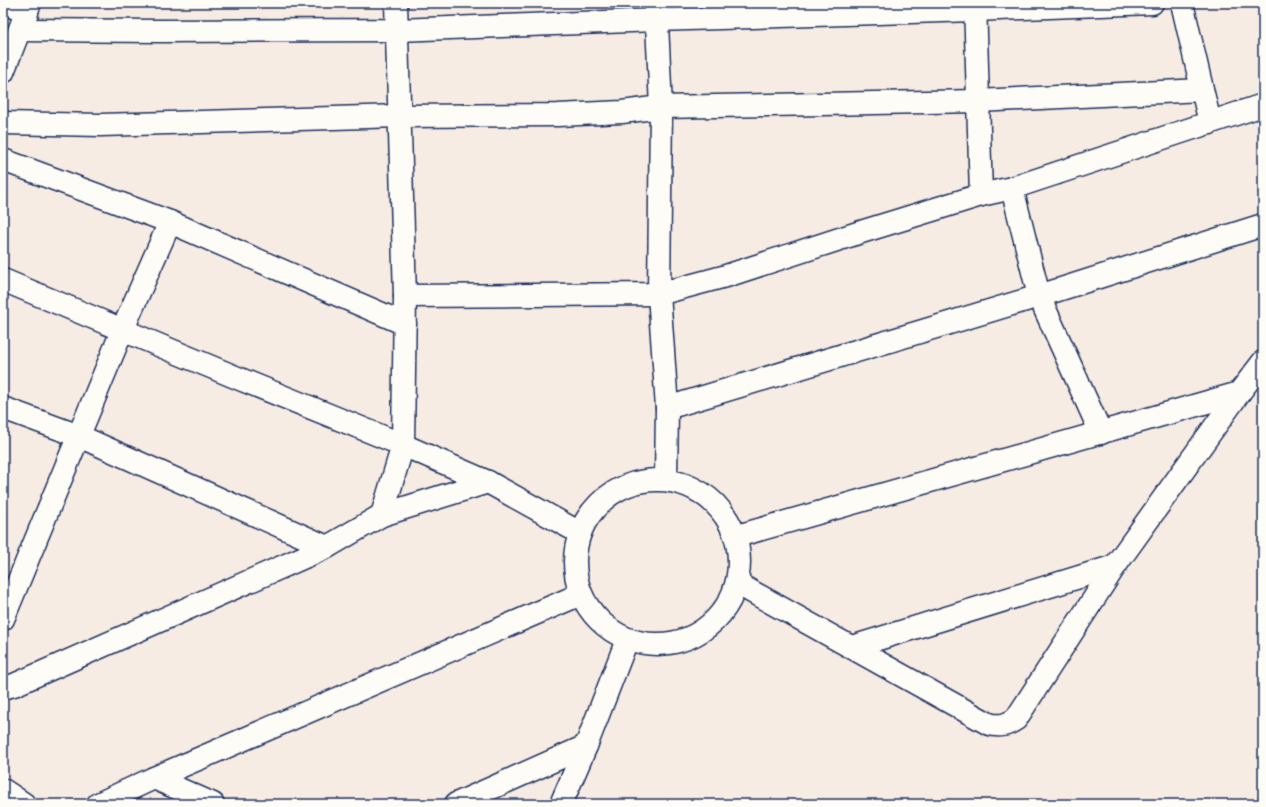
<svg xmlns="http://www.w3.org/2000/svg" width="1266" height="807" viewBox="0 0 1266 807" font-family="'Indie Flower',sans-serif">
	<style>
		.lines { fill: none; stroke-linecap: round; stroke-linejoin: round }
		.minor-casing { stroke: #1b2f5e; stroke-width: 25 }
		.minor { stroke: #fdfcf7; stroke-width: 22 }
	</style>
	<rect width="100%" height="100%" fill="#f7ece3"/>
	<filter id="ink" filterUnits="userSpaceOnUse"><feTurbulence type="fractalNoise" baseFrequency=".025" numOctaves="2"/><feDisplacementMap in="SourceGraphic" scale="8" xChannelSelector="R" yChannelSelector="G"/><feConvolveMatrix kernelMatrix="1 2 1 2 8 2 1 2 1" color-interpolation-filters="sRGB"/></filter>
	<g filter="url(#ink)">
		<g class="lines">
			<g class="minor-casing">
				<g id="minor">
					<polyline points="5,3 27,13"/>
					<polyline points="656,3 661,107 659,294 667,408 666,479"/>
					<polyline points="975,3 981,195"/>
					<polyline points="1182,3 1210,123"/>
					<polyline points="20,30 160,31 397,30 656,20 975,10 1152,3"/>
					<polyline points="3,72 30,3"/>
					<polyline points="3,123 101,125 400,116 558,115 622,112 661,107 978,101 1202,90"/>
					<polyline points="3,160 170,222 405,324"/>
					<polyline points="1012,188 1039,296 1101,433"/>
					<polyline points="3,280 240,379 403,445 488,482 580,533"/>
					<polyline points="405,296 659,294 726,276 861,232 981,195 1012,188 1263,105"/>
					<polyline points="3,408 79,436 327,547"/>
					<polyline points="667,408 1039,296 1263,225"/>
					<circle cx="657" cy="562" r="82"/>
					<polyline points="382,515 403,445 405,296 396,3"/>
					<polyline points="737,536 1239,393"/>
					<path d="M738,584L989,724C1000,727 1007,725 1016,719L1115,566L1239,393L1263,362"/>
					<polyline points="3,619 122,331 170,222"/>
					<polyline points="852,647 1115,566"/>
					<polyline points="3,688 14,685 327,547 382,515 488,482"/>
					<polyline points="154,778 213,804"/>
					<polyline points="3,790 24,804"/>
					<polyline points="98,804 154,778 581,594"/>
					<polyline points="456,804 586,746"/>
					<polyline points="561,804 586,746 627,640"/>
				</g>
			</g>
			<use href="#minor" class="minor"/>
		</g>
	</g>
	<rect width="1266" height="807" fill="none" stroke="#fdfcf7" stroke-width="16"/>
	<rect x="8" y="8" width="1250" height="791" fill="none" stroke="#1b2f5e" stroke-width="1.5" filter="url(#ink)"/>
</svg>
